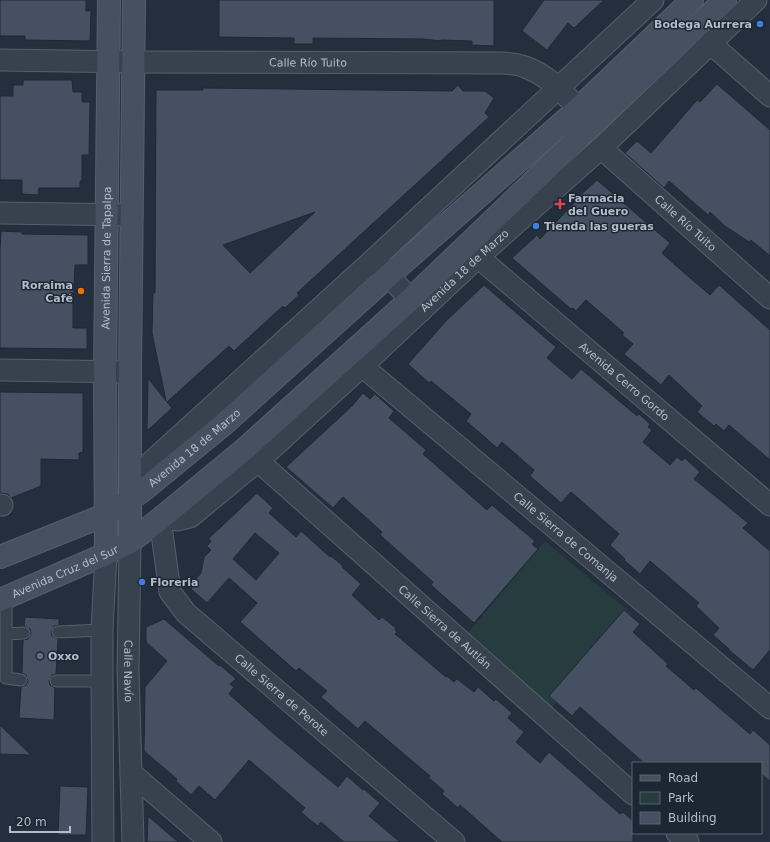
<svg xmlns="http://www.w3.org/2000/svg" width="770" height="842" viewBox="0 0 770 842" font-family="'DejaVu Sans',sans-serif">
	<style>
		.green { fill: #263c3f }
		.building { fill: #455162; stroke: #1f2835; fill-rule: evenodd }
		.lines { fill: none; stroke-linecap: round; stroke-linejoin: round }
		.lane-casing { stroke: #565f6c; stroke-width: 13 }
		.street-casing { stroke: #565f6c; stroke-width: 23 }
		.secondary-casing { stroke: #565f6c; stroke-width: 24 }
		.lane { stroke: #38414e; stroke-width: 11 }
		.street { stroke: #38414e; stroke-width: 21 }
		.secondary { stroke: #465061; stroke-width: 22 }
		.shop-dot { fill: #3f7fe0; stroke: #1d2633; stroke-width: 1.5 }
		.health-dot { fill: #e0444e; stroke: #1d2633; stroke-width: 1.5 }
		.food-dot { fill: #e8710a; stroke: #1d2633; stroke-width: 1.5 }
		.service-dot { fill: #5c6f8a; stroke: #1d2633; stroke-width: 1.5 }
		.labels { text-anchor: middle; stroke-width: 3; stroke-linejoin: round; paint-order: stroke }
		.poi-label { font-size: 11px; font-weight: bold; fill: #b4bcc9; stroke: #1d2633; text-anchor: start }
		.street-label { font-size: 11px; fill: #b4bcc9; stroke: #1d2633 }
	</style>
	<rect width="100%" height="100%" fill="#242f3e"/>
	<polygon class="green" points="545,541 632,614 550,710 464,638"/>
	<g class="building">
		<polygon points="0,0 86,0 86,11 91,11 90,41 25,40 25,36 0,36"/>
		<polygon points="219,0 494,0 494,46 472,45 472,41 441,40 441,41 424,39 313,38 313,44 294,44 294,38 219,37"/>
		<polygon points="544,0 604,0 574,28 568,23 547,50 522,31"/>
		<polygon points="23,80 72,80 73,92 82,92 82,102 90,102 89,155 82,155 82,181 80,181 80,188 39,188 38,195 22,194 22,180 0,180 0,96 13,96 13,85 23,85"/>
		<polygon points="717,84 770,130 770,256 751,240 749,242 725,226 710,212 708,215 669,181 664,188 625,153 637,141 651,153 697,100 700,102"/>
		<path d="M458,85L463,91H485L494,98L485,113L489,117L297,293L299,295L285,308L283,306L234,351L229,346L167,402L172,408L147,431L148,378L166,401L152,333L153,293H155L156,90H203V88L452,91ZM315,212L250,273L223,245Z"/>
		<polygon points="597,180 670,243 662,253 674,264 710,295 719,285 770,330 770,460 729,425 724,431 716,424 714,426 697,412 702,406 669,375 661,385 624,354 633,344 622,335 624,333 586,300 576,311 573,308 571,309 512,258 537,235 540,239 577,200 576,199"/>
		<polygon points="1,231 22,232 22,234 88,235 88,265 75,265 73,306 73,328 87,328 87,349 0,348 0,249"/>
		<polygon points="484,285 556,347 547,358 572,379 581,369 637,416 639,414 650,424 648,427 652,430 643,442 670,465 677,457 682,461 685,458 700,472 694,479 719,499 748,523 743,528 770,551 770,650 753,670 729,650 729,649 713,635 719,628 696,606 699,603 650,561 640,574 624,560 625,559 610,545 619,534 571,492 561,503 530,476 534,470 502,442 497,448 487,439 466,421 471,414 431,381 429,383 408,364 446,321"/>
		<polygon points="0,392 83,393 83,452 79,453 79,460 41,459 41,486 11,498 8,494 0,493"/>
		<polygon points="363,393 370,399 375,394 394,411 389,418 426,450 423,454 487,510 492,505 535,541 532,544 538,549 474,623 431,585 433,582 380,535 382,532 343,497 333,508 286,467 352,406"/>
		<path d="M257,493L273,508L269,513L296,537L301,531L330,557L331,556L343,566L342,567L361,584L352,595L379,620L382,617L396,628L395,630L397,632L395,634L446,677L447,676L454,682L457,679L474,692L478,687L494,701L496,699L512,713L508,718L524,732L516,742L540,763L549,752L620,814L623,812L633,821V842H502L460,805L458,808L442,794L444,791L428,777L430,776L365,721L358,729L321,697L327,691L299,668L296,671L240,622L257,603L229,578L207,603L191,589L197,582L195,580L201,573L204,557L211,550L207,546L211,541L208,539ZM255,533L279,553L256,580L233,559Z"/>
		<polygon points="624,610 640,624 633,632 668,664 666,666 694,690 696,688 750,734 753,730 770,745 770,781 761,774 761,763 644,763 580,707 572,716 549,696"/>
		<polygon points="25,617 59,619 59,625 54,626 51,632 52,636 58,639 56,674 52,675 49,681 50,685 55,688 54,720 19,718 21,687 26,685 28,681 26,675 22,673 23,640 28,639 31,633 30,629 24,626"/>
		<polygon points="164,619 219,666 220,665 236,679 230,684 234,687 229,694 273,733 338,787 347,776 363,790 364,789 380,803 369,816 400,842 344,842 321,822 318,826 310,820 301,812 305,808 249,760 215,800 199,786 191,795 176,781 177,779 144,751 145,687 167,661 146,642 146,627"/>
		<polygon points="0,725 31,755 0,754"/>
		<polygon points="60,786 88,787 86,835 58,835"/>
		<polygon points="148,816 178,842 147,842"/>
	</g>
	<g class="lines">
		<g class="lane-casing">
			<g id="lane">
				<polyline points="6,598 6,678 21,680"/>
				<polyline points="58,632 102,630"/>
				<polyline points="7,634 24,633"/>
				<polyline points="56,681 102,681"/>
			</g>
		</g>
		<g class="street-casing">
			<g id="street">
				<polyline points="710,43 770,96"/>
				<path id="s1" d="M0,60L133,62L503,63C511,64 519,64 525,67C552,76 571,102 590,121"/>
				<path id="s2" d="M601,148L770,298"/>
				<polyline points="0,213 132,215"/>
				<path id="s3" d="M478,257L770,505"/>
				<polyline points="377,263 421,311"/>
				<path id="s4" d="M362,366L770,708"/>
				<polyline points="0,370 130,372"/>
				<path id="s5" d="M258,461L633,794"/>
				<polyline points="141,492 150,463 373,260 653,0"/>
				<polyline points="0,505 2,505"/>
				<path id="s6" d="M163,516L177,520L190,517L258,461L362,366L478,257L601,148L756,0"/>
				<path id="s7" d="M160,519L170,592L186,613L454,842"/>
				<path id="s8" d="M130,542L128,671L133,842"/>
				<polyline points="131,773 211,842"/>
				<polyline points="677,833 688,842"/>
				<polyline points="103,842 102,681 102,630 106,554"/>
			</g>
		</g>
		<g class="secondary-casing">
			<g id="secondary">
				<polyline points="130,542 130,372 134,0"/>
				<path id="s9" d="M106,554L105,372L109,0"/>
				<path id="s10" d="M0,557L105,515L141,492L224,424L388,276L578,109L692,0"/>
				<path id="s11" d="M0,600L106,554L130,542L160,519L246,448L410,300L593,124L725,0"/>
			</g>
		</g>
		<use href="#lane" class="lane"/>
		<use href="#street" class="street"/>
		<use href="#secondary" class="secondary"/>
	</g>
	<g class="shop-dot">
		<circle cx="760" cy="24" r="4"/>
		<circle cx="536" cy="226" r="4"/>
		<circle cx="142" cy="582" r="4"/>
	</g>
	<path class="health-dot" d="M558 198h4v4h4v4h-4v4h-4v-4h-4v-4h4z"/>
	<circle class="food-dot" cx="81" cy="291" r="4"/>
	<circle class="service-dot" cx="40" cy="656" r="4"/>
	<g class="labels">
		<g class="poi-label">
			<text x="752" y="28" text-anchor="end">Bodega Aurrera</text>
			<text x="568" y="202">Farmacia<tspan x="568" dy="13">del Guero</tspan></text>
			<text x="544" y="230">Tienda las gueras</text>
			<text x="73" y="289" text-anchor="end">Roraima<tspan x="73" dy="13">Café</tspan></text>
			<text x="150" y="586">Floreria</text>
			<text x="48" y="660">Oxxo</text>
		</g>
		<g class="street-label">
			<text dy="4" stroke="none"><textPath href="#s1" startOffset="308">Calle Río Tuito</textPath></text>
			<text dy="4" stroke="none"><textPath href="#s2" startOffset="113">Calle Río Tuito</textPath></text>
			<text dy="4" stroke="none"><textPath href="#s9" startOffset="296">Avenida Sierra de Tapalpa</textPath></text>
			<text dy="4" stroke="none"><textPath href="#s6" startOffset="397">Avenida 18 de Marzo</textPath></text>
			<text dy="4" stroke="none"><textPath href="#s3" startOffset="192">Avenida Cerro Gordo</textPath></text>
			<text dy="4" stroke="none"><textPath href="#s10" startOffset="225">Avenida 18 de Marzo</textPath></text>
			<text dy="4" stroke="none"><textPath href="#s4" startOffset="266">Calle Sierra de Comanja</textPath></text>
			<text dy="4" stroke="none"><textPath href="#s11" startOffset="71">Avenida Cruz del Sur</textPath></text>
			<text dy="4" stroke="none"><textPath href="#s5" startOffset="250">Calle Sierra de Autlán</textPath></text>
			<text dy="4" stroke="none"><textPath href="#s8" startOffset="129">Calle Navío</textPath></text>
			<text dy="4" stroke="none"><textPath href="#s7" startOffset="226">Calle Sierra de Perote</textPath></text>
		</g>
	</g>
	<rect x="632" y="762" width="130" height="72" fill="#1d2633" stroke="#59626f"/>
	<rect x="640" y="775" width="20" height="6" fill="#465061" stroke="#59626f"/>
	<text x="668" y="782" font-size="12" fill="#b4bcc9">Road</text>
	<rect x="640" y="792" width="20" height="12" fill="#263c3f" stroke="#59626f"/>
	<text x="668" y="802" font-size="12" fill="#b4bcc9">Park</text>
	<rect x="640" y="812" width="20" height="12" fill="#455162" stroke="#59626f"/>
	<text x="668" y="822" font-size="12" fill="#b4bcc9">Building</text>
	<path d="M10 826v6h60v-6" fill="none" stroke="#b4bcc9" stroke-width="2"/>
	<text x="16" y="826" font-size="12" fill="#b4bcc9" stroke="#1d2633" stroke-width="3" paint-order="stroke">20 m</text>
</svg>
